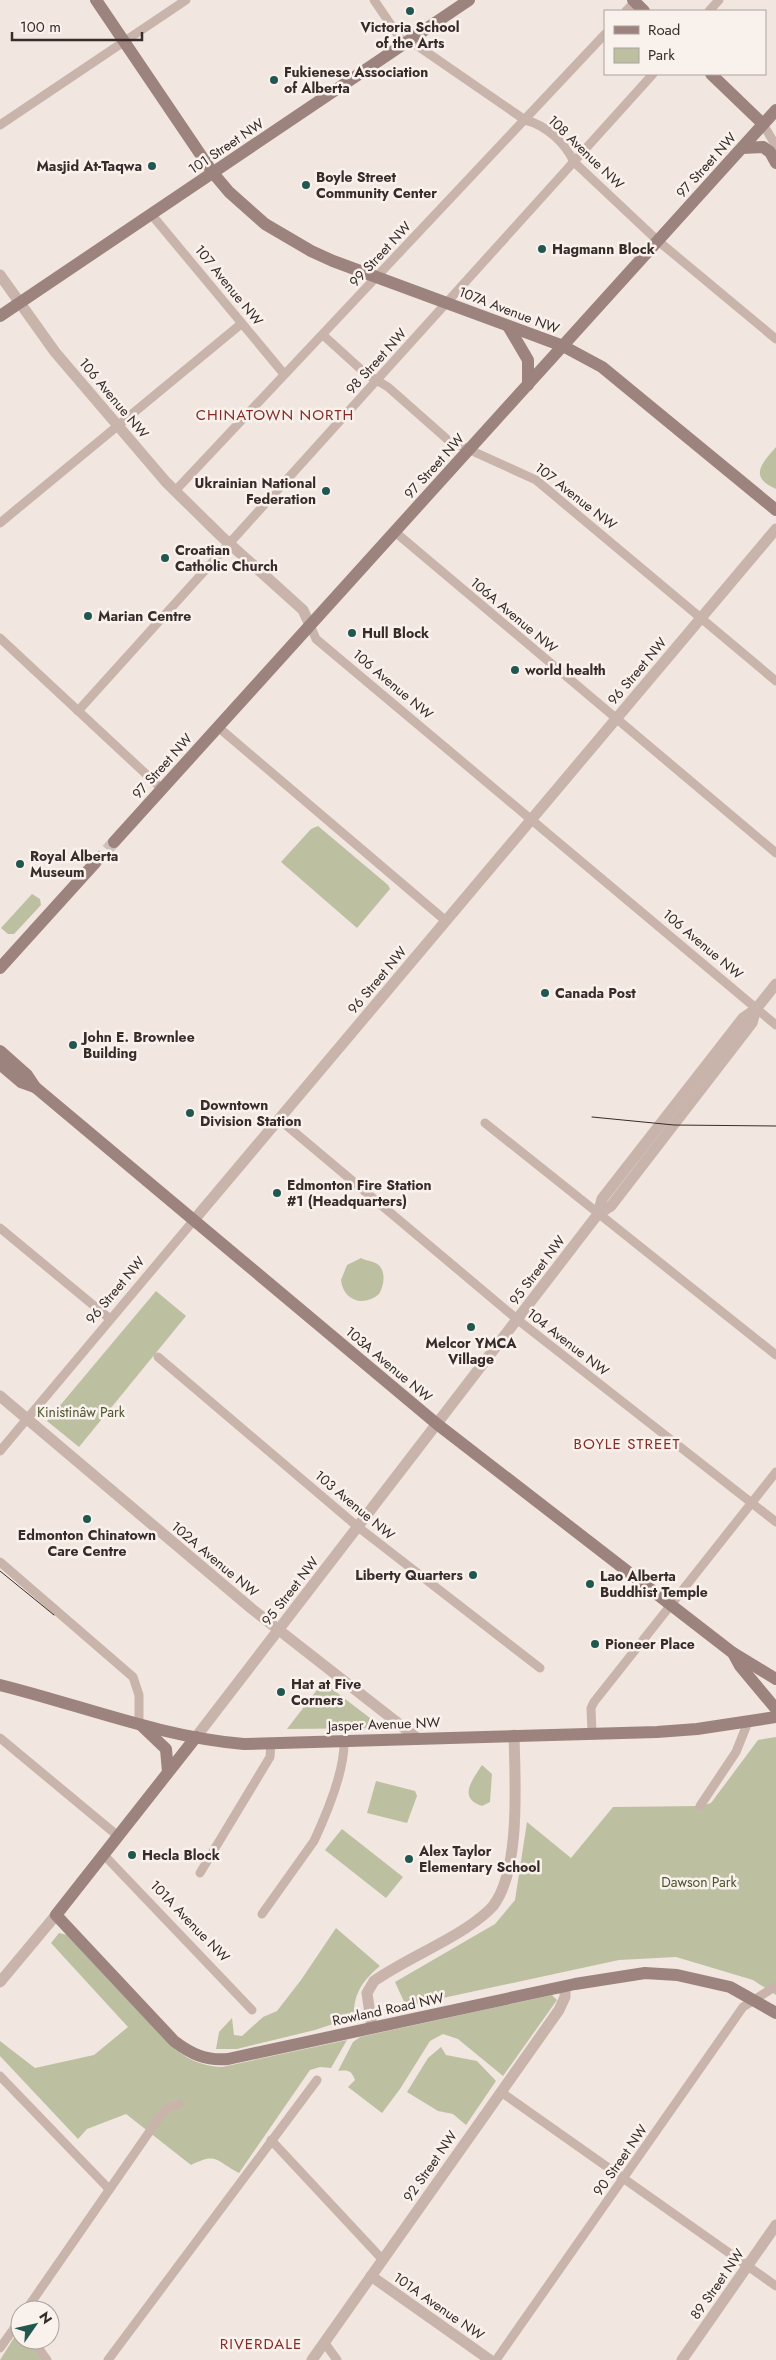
<svg xmlns="http://www.w3.org/2000/svg" width="776" height="2360" viewBox="0 0 776 2360" font-family="Jost,sans-serif">
	<style>
		.green { fill: #bcc0a0 }
		.lines { fill: none; stroke-linecap: round; stroke-linejoin: round }
		.secondary-tunnel { stroke: #cdc1bc; stroke-width: 12; stroke-dasharray: 12 6; stroke-linecap: butt }
		.minor { stroke: #c9b4ac; stroke-width: 9 }
		.tertiary { stroke: #c9b4ac; stroke-width: 11 }
		.secondary { stroke: #9d837d; stroke-width: 12 }
		.tram { stroke: #382c2a; stroke-width: 1 }
		.poi-dot { fill: #225750; stroke: #f9f1ec; stroke-width: 2 }
		.labels { text-anchor: middle; stroke-width: 5; stroke-linejoin: round; paint-order: stroke }
		.poi-label { font-size: 14px; font-weight: bold; fill: #382c2a; stroke: #f9f1ec; text-anchor: start }
		.street-label { font-size: 14px; fill: #382c2a; stroke: #f9f1ec }
		.park-label { font-size: 14px; fill: #4f5530; stroke: #f9f1ec }
		.neighbourhood-label { font-size: 15px; letter-spacing: 1px; fill: #832c28; stroke: #f9f1ec }
	</style>
	<rect width="100%" height="100%" fill="#f2e6e0"/>
	<g class="green">
		<path d="M776,447V489C748,477 762,463 776,447Z"/>
		<polygon points="318,826 388,885 390,889 357,928 281,862 311,829"/>
		<polygon points="32,894 40,899 41,905 14,934 8,934 1,928"/>
		<path d="M361,1258C366,1261 369,1260 373,1262C387,1266 385,1285 379,1294C363,1308 343,1300 341,1280L347,1265Z"/>
		<polygon points="156,1291 186,1316 79,1447 47,1421"/>
		<polygon points="323,1682 383,1728 287,1729"/>
		<polygon points="776,1737 776,1995 753,1980 676,1957 619,1960 406,2006 395,1982 495,1924 515,1900 527,1822 571,1858 613,1807 700,1806 711,1803 758,1740"/>
		<path d="M482,1765L492,1774L490,1802L482,1806C457,1798 473,1779 482,1765Z"/>
		<polygon points="376,1781 415,1791 417,1796 407,1823 367,1813"/>
		<polygon points="342,1829 403,1877 386,1898 325,1850"/>
		<path d="M336,1928L380,1966C363,1980 353,1994 354,2017L315,2030L237,2049H216L219,2032L232,2018L234,2035L242,2036L263,2017L277,2011L301,1980Z"/>
		<path d="M59,1933L68,1935L176,2050C191,2061 203,2066 222,2067L347,2040L331,2068L320,2067L310,2070L239,2173C215,2161 218,2152 191,2165L126,2114L87,2129L78,2139L0,2056V2041L35,2068L94,2055L128,2027L51,1943Z"/>
		<path d="M552,1995L557,2000L503,2076L458,2039L443,2034L430,2041L400,2089L382,2113L348,2087L355,2080C351,2070 348,2070 338,2071L353,2042L360,2037Z"/>
		<polygon points="441,2047 446,2055 477,2061 496,2081 466,2125 453,2114 438,2111 407,2092 428,2058"/>
		<polygon points="17,2333 20,2333 20,2340 28,2340 42,2360 0,2360"/>
	</g>
	<g class="lines">
		<polyline class="secondary-tunnel" points="95,863 114,842"/>
		<g class="minor">
			<polyline points="374,0 404,44"/>
			<polyline points="626,11 635,2"/>
			<polyline points="709,11 719,0"/>
			<path d="M409,40L525,120C546,125 565,143 574,162L657,240L776,339"/>
			<polyline points="763,124 776,146"/>
			<polyline points="0,125 186,0"/>
			<polyline points="151,214 284,374"/>
			<polyline points="323,335 366,374 388,387 448,440 536,480 776,681"/>
			<polyline points="175,491 605,34"/>
			<polyline points="0,523 241,324"/>
			<polyline points="395,532 776,853"/>
			<polyline points="310,625 316,639 776,1025"/>
			<polyline points="0,638 162,789"/>
			<polyline points="78,711 653,74"/>
			<polyline points="218,727 446,921"/>
			<polyline points="280,1120 518,1320 776,1522"/>
			<polyline points="485,1123 776,1355"/>
			<polyline points="0,1228 110,1319"/>
			<polyline points="158,1357 358,1527 540,1668"/>
			<polyline points="0,1451 194,1220"/>
			<polyline points="0,1562 133,1677 139,1695 139,1724"/>
			<polyline points="592,1733 591,1708 594,1702 776,1472"/>
			<polyline points="0,1738 118,1836"/>
			<polyline points="700,1806 736,1752 748,1722"/>
			<polyline points="104,1855 252,2010"/>
			<polyline points="200,1873 270,1757 271,1743"/>
			<path d="M262,1914L314,1841C327,1813 345,1771 344,1741"/>
			<polyline points="0,2076 109,2189"/>
			<polyline points="501,2092 776,2286"/>
			<polyline points="271,2140 382,2259"/>
			<polyline points="26,2310 161,2115 170,2107 179,2104"/>
			<polyline points="33,2340 47,2360"/>
			<polyline points="324,2342 337,2360"/>
			<polyline points="0,2348 20,2320"/>
			<polyline points="108,2360 317,2080"/>
			<polyline points="496,2360 743,2007 776,1986"/>
		</g>
		<g class="tertiary">
			<polyline points="0,275 55,352 166,482 221,536 303,610 310,625"/>
			<polyline points="598,1214 611,1206 752,1023 756,1009"/>
			<polyline points="194,1220 776,529"/>
			<polyline points="0,1396 252,1609 417,1738"/>
			<polyline points="196,1737 598,1214 602,1199 743,1018 756,1009 776,984"/>
			<polyline points="0,1982 56,1915"/>
			<path d="M372,2028L367,1993L374,1981C403,1961 437,1947 466,1928C475,1922 486,1914 493,1906C521,1870 515,1781 514,1735"/>
			<polyline points="371,2276 490,2360"/>
			<polyline points="312,2360 559,2010 565,1997 565,1986"/>
			<polyline points="682,2360 776,2225"/>
		</g>
		<g class="secondary">
			<polyline points="96,0 213,173 229,192 265,224 311,251 333,261 563,346 602,367 776,510"/>
			<polyline points="633,0 644,11"/>
			<polyline points="711,74 763,124"/>
			<polyline points="742,148 763,147 770,152 776,163"/>
			<polyline points="0,316 469,0"/>
			<polyline points="508,326 528,360 528,385"/>
			<polyline points="114,842 776,110"/>
			<polyline points="0,968 95,863"/>
			<polyline points="0,1051 27,1075 35,1087 437,1424 733,1653 776,1679"/>
			<polyline points="0,1064 21,1082 35,1087"/>
			<polyline points="733,1653 740,1666 776,1709"/>
			<path d="M0,1685C81,1705 160,1737 244,1744L657,1732L697,1729L776,1717"/>
			<polyline points="143,1727 166,1749 168,1772"/>
			<path d="M196,1737L56,1915L174,2041C191,2054 206,2061 228,2059L575,1984L645,1973L677,1975L730,1987L776,2013"/>
		</g>
		<g class="tram">
			<polyline points="592,1117 674,1125 776,1126"/>
			<polyline points="0,1571 54,1615"/>
		</g>
	</g>
	<g class="poi-dot">
		<circle cx="410" cy="11" r="5"/>
		<circle cx="274" cy="80" r="5"/>
		<circle cx="152" cy="166" r="5"/>
		<circle cx="306" cy="185" r="5"/>
		<circle cx="542" cy="249" r="5"/>
		<circle cx="326" cy="491" r="5"/>
		<circle cx="165" cy="558" r="5"/>
		<circle cx="88" cy="616" r="5"/>
		<circle cx="352" cy="633" r="5"/>
		<circle cx="515" cy="670" r="5"/>
		<circle cx="20" cy="864" r="5"/>
		<circle cx="545" cy="993" r="5"/>
		<circle cx="73" cy="1045" r="5"/>
		<circle cx="190" cy="1113" r="5"/>
		<circle cx="277" cy="1193" r="5"/>
		<circle cx="471" cy="1327" r="5"/>
		<circle cx="87" cy="1519" r="5"/>
		<circle cx="473" cy="1575" r="5"/>
		<circle cx="590" cy="1584" r="5"/>
		<circle cx="595" cy="1644" r="5"/>
		<circle cx="281" cy="1692" r="5"/>
		<circle cx="132" cy="1855" r="5"/>
		<circle cx="409" cy="1859" r="5"/>
	</g>
	<g class="labels">
		<g class="poi-label">
			<text x="410" y="32" text-anchor="middle">Victoria School<tspan x="410" dy="16">of the Arts</tspan></text>
			<text x="284" y="77">Fukienese Association<tspan x="284" dy="16">of Alberta</tspan></text>
			<text x="142" y="171" text-anchor="end">Masjid At-Taqwa</text>
			<text x="316" y="182">Boyle Street<tspan x="316" dy="16">Community Center</tspan></text>
			<text x="552" y="254">Hagmann Block</text>
			<text x="316" y="488" text-anchor="end">Ukrainian National<tspan x="316" dy="16">Federation</tspan></text>
			<text x="175" y="555">Croatian<tspan x="175" dy="16">Catholic Church</tspan></text>
			<text x="98" y="621">Marian Centre</text>
			<text x="362" y="638">Hull Block</text>
			<text x="525" y="675">world health</text>
			<text x="30" y="861">Royal Alberta<tspan x="30" dy="16">Museum</tspan></text>
			<text x="555" y="998">Canada Post</text>
			<text x="83" y="1042">John E. Brownlee<tspan x="83" dy="16">Building</tspan></text>
			<text x="200" y="1110">Downtown<tspan x="200" dy="16">Division Station</tspan></text>
			<text x="287" y="1190">Edmonton Fire Station<tspan x="287" dy="16">#1 (Headquarters)</tspan></text>
			<text x="471" y="1348" text-anchor="middle">Melcor YMCA<tspan x="471" dy="16">Village</tspan></text>
			<text x="87" y="1540" text-anchor="middle">Edmonton Chinatown<tspan x="87" dy="16">Care Centre</tspan></text>
			<text x="463" y="1580" text-anchor="end">Liberty Quarters</text>
			<text x="600" y="1581">Lao Alberta<tspan x="600" dy="16">Buddhist Temple</tspan></text>
			<text x="605" y="1649">Pioneer Place</text>
			<text x="291" y="1689">Hat at Five<tspan x="291" dy="16">Corners</tspan></text>
			<text x="419" y="1856">Alex Taylor<tspan x="419" dy="16">Elementary School</tspan></text>
			<text x="142" y="1860">Hecla Block</text>
		</g>
		<g class="street-label">
			<text transform="translate(226 146) rotate(-34)" y="5">101 Street NW</text>
			<text transform="translate(586 152) rotate(44)" y="5">108 Avenue NW</text>
			<text transform="translate(706 165) rotate(-48)" y="5">97 Street NW</text>
			<text transform="translate(380 254) rotate(-47)" y="5">99 Street NW</text>
			<text transform="translate(229 285) rotate(51)" y="5">107 Avenue NW</text>
			<text transform="translate(509 310) rotate(21)" y="5">107A Avenue NW</text>
			<text transform="translate(376 361) rotate(-48)" y="5">98 Street NW</text>
			<text transform="translate(114 398) rotate(50)" y="5">106 Avenue NW</text>
			<text transform="translate(434 466) rotate(-48)" y="5">97 Street NW</text>
			<text transform="translate(576 496) rotate(38)" y="5">107 Avenue NW</text>
			<text transform="translate(514 615) rotate(40)" y="5">106A Avenue NW</text>
			<text transform="translate(637 671) rotate(-50)" y="5">96 Street NW</text>
			<text transform="translate(393 684) rotate(40)" y="5">106 Avenue NW</text>
			<text transform="translate(162 766) rotate(-48)" y="5">97 Street NW</text>
			<text transform="translate(703 944) rotate(40)" y="5">106 Avenue NW</text>
			<text transform="translate(377 980) rotate(-50)" y="5">96 Street NW</text>
			<text transform="translate(537 1270) rotate(-53)" y="5">95 Street NW</text>
			<text transform="translate(115 1290) rotate(-50)" y="5">96 Street NW</text>
			<text transform="translate(568 1342) rotate(38)" y="5">104 Avenue NW</text>
			<text transform="translate(389 1364) rotate(40)" y="5">103A Avenue NW</text>
			<text transform="translate(355 1505) rotate(40)" y="5">103 Avenue NW</text>
			<text transform="translate(215 1559) rotate(40)" y="5">102A Avenue NW</text>
			<text transform="translate(290 1591) rotate(-52)" y="5">95 Street NW</text>
			<text transform="translate(384 1724) rotate(-2)" y="5">Jasper Avenue NW</text>
			<text transform="translate(190 1921) rotate(46)" y="5">101A Avenue NW</text>
			<text transform="translate(388 2009) rotate(-12)" y="5">Rowland Road NW</text>
			<text transform="translate(620 2160) rotate(-55)" y="5">90 Street NW</text>
			<text transform="translate(430 2166) rotate(-55)" y="5">92 Street NW</text>
			<text transform="translate(717 2284) rotate(-55)" y="5">89 Street NW</text>
			<text transform="translate(439 2306) rotate(35)" y="5">101A Avenue NW</text>
		</g>
		<g class="park-label">
			<text x="81" y="1417">Kinistinâw Park</text>
			<text x="699" y="1887">Dawson Park</text>
		</g>
		<g class="neighbourhood-label">
			<text x="275" y="420">CHINATOWN NORTH</text>
			<text x="627" y="1449">BOYLE STREET</text>
			<text x="261" y="2349">RIVERDALE</text>
		</g>
	</g>
	<rect x="604" y="10" width="162" height="65" fill="#f9f1ec" stroke="#aca29e"/>
	<rect x="614" y="26" width="25" height="8" fill="#9d837d" stroke="#aca29e"/>
	<text x="648" y="35" font-size="15" fill="#382c2a">Road</text>
	<rect x="614" y="48" width="25" height="15" fill="#bcc0a0" stroke="#aca29e"/>
	<text x="648" y="60" font-size="15" fill="#382c2a">Park</text>
	<g transform="translate(35 2325) rotate(56)"><circle r="24" fill="#f9f1ec" stroke="#aca29e"/>
	<path d="M0-4L9 19L0 12L-9 19Z" fill="#225750"/>
	<text y="-8" font-size="14" font-weight="bold" text-anchor="middle" fill="#382c2a">N</text>
	</g>
	<path d="M12 32v8h130v-8" fill="none" stroke="#382c2a" stroke-width="2.5"/>
	<text x="20" y="32" font-size="15" fill="#382c2a" stroke="#f9f1ec" stroke-width="4" paint-order="stroke">100 m</text>
</svg>
